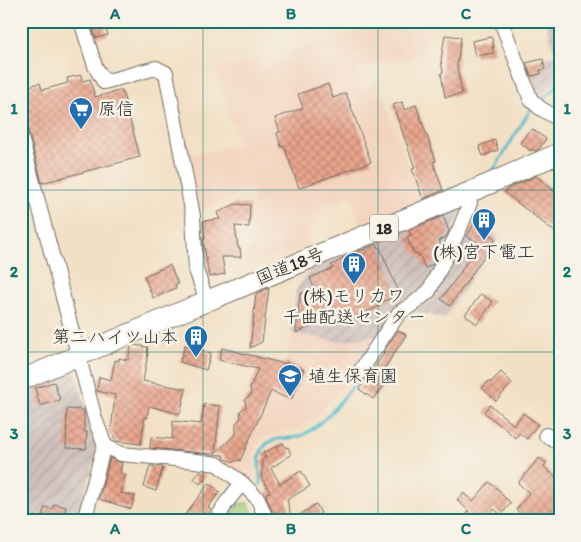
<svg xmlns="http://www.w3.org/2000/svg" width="581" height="542" viewBox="0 0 581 542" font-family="Itim,'Klee One',sans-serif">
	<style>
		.built { fill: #f3d4bf }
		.industrial { fill: url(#industrial-furrows) }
		.grass { fill: url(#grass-dots); stroke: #687f56 }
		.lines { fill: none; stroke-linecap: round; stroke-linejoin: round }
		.stream { stroke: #50bbcb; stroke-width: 3 }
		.building { fill: url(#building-cross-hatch) }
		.minor-casing { stroke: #716a61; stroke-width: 16 }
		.highway-casing { stroke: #716a61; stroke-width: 22 }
		.minor { stroke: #fff; stroke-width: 14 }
		.highway { stroke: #fff; stroke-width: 20 }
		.grid { fill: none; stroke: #0f766e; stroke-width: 1; stroke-opacity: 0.55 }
		.labels { text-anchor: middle; stroke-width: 5; stroke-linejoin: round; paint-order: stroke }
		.shield { fill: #f7f3e8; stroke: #686764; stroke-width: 1 }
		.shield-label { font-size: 16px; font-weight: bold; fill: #2b2b2b }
		.poi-label { font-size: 18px; fill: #2b2b2b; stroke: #f7f3e8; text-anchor: start }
		.street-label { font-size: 18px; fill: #2b2b2b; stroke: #f7f3e8 }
		.neatline { fill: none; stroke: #0f766e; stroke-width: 2 }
		.grid-label { font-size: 16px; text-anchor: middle; font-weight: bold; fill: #0f766e }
	</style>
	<defs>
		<pattern id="industrial-furrows" width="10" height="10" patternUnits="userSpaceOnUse" patternTransform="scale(1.25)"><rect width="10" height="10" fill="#cfc0bb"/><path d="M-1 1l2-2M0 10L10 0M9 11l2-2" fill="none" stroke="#b2a5a1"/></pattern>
		<pattern id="grass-dots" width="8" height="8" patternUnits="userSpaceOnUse" patternTransform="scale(1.25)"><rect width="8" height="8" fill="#a6d381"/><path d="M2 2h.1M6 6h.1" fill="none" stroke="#8fb570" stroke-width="1.8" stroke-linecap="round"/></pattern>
		<pattern id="building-cross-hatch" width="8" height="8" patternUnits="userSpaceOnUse" patternTransform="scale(1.25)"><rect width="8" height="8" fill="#eaa58d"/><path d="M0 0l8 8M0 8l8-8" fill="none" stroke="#be8773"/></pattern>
	</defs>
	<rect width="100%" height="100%" fill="#f7f3e8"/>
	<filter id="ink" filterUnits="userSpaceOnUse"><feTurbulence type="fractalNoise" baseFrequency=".02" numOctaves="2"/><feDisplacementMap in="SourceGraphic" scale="10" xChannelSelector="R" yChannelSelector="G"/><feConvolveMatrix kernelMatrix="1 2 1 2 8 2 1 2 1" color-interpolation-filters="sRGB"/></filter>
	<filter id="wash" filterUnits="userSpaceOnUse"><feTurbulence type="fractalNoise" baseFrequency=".0096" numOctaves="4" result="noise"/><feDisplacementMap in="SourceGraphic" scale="20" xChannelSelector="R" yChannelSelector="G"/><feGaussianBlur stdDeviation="1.12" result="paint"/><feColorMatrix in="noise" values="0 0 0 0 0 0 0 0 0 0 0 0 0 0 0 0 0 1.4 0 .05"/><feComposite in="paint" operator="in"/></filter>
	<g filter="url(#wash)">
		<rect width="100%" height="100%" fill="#f2e0c5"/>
		<g class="built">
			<polygon points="391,21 420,21 427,53 356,69 361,88 379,83 421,203 362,228 350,196 325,205 311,231 309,246 292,253 269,256 247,266 254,192 252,187 198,212 189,155 239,144 219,83 217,67 257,61 260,69 285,61 289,53 328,39"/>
			<polygon points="292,333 340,342 380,335 355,373 317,416 305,425 297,429 269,435 261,439 255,447 253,455 254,483 219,460 256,372 277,377 285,360"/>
		</g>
		<g class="industrial">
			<polygon points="546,21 560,21 560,78 537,98 521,64 555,55"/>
			<polygon points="464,205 429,282 380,335 340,342 292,333 296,290 310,269"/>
			<polygon points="474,223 499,237 444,319 416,311 416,305 466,224"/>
			<polygon points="75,370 97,449 78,521 21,521 21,392"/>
		</g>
		<polygon class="grass" points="244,503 248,503 256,521 229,521 238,505"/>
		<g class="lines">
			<g class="stream">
				<polyline points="540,101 560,84"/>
				<polyline points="492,173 532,107"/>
				<path d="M261,485C260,473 256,457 264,447C273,435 291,441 303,435C327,422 343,397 361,377"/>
				<polyline points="229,512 238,501"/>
			</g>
		</g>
		<g id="blocks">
			<g class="building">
				<polygon points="90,21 102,21 108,35 96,38"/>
				<polygon points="445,35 461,37 457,66 462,94 445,97 441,73 443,72 441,60"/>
				<polygon points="490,37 492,38 494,47 492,47 494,53 475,56 472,41"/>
				<polygon points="543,59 545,69 540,70 541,74 531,76 526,63"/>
				<polygon points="81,75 82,81 90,79 95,97 122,90 140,157 42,183 21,103 21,94 27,92 25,87 40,83 42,90 68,83 67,78"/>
				<polygon points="328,84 333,98 346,93 371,162 299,188 284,146 281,147 277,133 280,132 275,118 303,108 298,94"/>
				<polygon points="402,102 404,110 416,105 436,161 433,162 443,190 423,199 412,169 415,168 393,105"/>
				<polygon points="532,129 546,139 539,149 535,151 532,149 531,151 520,143 528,132 529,133"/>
				<polygon points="495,140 498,150 483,156 479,146"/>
				<polygon points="536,176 560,196 560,236 504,192 507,189"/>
				<polygon points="235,204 250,205 249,227 235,226 238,248 240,248 241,257 222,257 225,274 209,277 203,239 205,239 203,221 220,219 217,213"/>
				<polygon points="443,216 449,231 445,238 439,240 441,246 440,250 432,253 435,260 432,265 425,268 420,256 419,256 417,253 414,254 407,237 411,235 409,230"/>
				<polygon points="474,224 496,239 450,306 441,299 460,273 478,243 467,236"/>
				<polygon points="377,244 378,248 380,248 399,293 391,296 392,298 379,303 380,306 350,319 347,311 296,333 300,294 314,288 310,278 333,268 331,265 341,260 341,259"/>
				<polygon points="170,265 178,284 175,285 176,288 153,298 144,276"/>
				<polygon points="269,288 262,342 250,348 256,294"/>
				<polygon points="481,294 493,302 477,324 465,315"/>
				<polygon points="398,330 406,335 382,372 390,377 373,399 359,389 384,354 383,353"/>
				<polygon points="134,345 148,347 147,353 148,353 143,381 186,389 180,414 149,406 147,418 145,417 141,444 116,441 111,431 115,395 97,391 99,377 111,380 115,360 119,361 119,358 128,360 131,346"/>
				<polygon points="185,345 211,353 206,370 180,362"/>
				<polygon points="222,348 285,364 286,362 304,370 291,400 271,391 240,461 237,460 233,462 225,459 223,455 150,448 151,437 172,439 173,421 201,424 204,404 220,406 215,453 236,434 236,423 241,418 240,411 246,407 245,399 251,395 250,388 258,369 219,360"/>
				<polygon points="501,372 512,383 496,401 482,388 489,381 491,382"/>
				<polygon points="54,382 60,400 40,406 35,388"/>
				<polygon points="490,405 514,425 523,413 538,424 527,439 519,433 516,438 484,412"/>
				<polygon points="67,409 84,410 84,431 87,432 86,449 66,448"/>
				<polygon points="283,443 286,448 288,447 291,455 271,468 280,484 301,471 310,486 287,500 292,520 316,504 321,513 309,521 276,521 267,499 266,493 270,492 261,477 263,465 261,461 264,459 265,456 266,458 263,453"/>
				<polygon points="110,458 122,463 120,473 125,475 121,493 135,496 131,509 99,499"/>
				<polygon points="539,458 546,463 544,467 560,480 560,517 557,521 530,521 516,510 529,493 518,483"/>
				<polygon points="150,466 163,467 156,491 144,487"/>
				<polygon points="200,471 206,476 200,484 194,479"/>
				<polygon points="489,482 500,491 503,496 511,503 501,515 494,509 485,521 461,521 469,511 457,500 463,493 473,501"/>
				<polygon points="209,483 220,492 208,507 211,510 203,521 187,521 183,517"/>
				<polygon points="54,504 66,507 64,513 76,516 75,521 40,521 45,507 52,509"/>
			</g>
		</g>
	</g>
	<g filter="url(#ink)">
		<use href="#blocks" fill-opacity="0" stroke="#716a61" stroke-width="1"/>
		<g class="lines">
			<g class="minor-casing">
				<g id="minor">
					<polyline points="81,21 95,66 104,82 156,68 166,73 193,216 196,270 207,301"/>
					<polyline points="501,21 531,100 540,108 560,120"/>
					<polyline points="21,137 95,419 105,446 102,453 84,521"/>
					<polyline points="21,193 37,198"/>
					<polyline points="359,373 399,313 413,304 429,291 459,230 470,203 468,193"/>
					<polyline points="546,435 560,444"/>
					<polyline points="105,446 121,454 196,461 217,464 242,483 258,499 267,521"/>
					<polyline points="216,521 226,503 242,483"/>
				</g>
			</g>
			<g class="highway-casing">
				<polyline id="highway" points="21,380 207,301 468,193 560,153"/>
			</g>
			<use href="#minor" class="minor"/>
			<use href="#highway" class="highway"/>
		</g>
	</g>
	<path class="grid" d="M203,21V521M378,21V521M21,190H560M21,352H560"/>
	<defs>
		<g id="supermarket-pin" transform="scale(1.25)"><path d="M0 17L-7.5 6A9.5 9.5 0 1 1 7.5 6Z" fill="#1f6fb2" stroke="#f7f3e8"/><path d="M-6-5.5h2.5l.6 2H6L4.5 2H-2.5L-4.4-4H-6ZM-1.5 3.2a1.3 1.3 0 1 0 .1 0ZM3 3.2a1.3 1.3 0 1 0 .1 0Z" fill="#fff"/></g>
		<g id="building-pin" transform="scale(1.25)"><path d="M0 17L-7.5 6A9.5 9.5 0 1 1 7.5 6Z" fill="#1f6fb2" stroke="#f7f3e8"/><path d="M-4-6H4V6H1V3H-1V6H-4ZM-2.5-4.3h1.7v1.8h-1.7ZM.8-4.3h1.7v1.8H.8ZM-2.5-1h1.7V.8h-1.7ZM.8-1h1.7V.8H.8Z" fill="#fff"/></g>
		<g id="school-pin" transform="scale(1.25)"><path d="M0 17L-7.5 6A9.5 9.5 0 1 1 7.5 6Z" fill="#1f6fb2" stroke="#f7f3e8"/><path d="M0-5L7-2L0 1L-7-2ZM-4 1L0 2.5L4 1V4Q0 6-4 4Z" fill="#fff"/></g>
	</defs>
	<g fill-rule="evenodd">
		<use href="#supermarket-pin" x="81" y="109"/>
		<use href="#building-pin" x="484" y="220"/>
		<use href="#building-pin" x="354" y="264"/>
		<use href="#building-pin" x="196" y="337"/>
		<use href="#school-pin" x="290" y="376"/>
	</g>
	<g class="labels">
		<rect class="shield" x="370" y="214.5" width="28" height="27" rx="4"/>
		<g class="shield-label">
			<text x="384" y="234">18</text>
		</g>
		<g class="poi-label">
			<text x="98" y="115">原信</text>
			<text x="484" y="258" text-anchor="middle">(株)宮下電工</text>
			<text x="354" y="302" text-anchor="middle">(株)モリカワ<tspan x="354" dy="21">千曲配送センター</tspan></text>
			<text x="178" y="343" text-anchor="end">第二ハイツ山本</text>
			<text x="308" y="382">埴生保育園</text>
		</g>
		<g class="street-label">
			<text transform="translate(290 266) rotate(-22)" y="6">国道18号</text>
		</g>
	</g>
	<rect width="581" height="542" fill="none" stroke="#f7f3e8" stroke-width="55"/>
	<rect x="28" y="28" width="526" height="486" class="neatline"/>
	<g class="grid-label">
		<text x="115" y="19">A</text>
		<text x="291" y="19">B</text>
		<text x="466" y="19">C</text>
		<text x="14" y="114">1</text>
		<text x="567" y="114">1</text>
		<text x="14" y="277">2</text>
		<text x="567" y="277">2</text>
		<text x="14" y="439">3</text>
		<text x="567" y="439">3</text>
		<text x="115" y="534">A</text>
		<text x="291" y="534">B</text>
		<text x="466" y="534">C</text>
	</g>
</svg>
